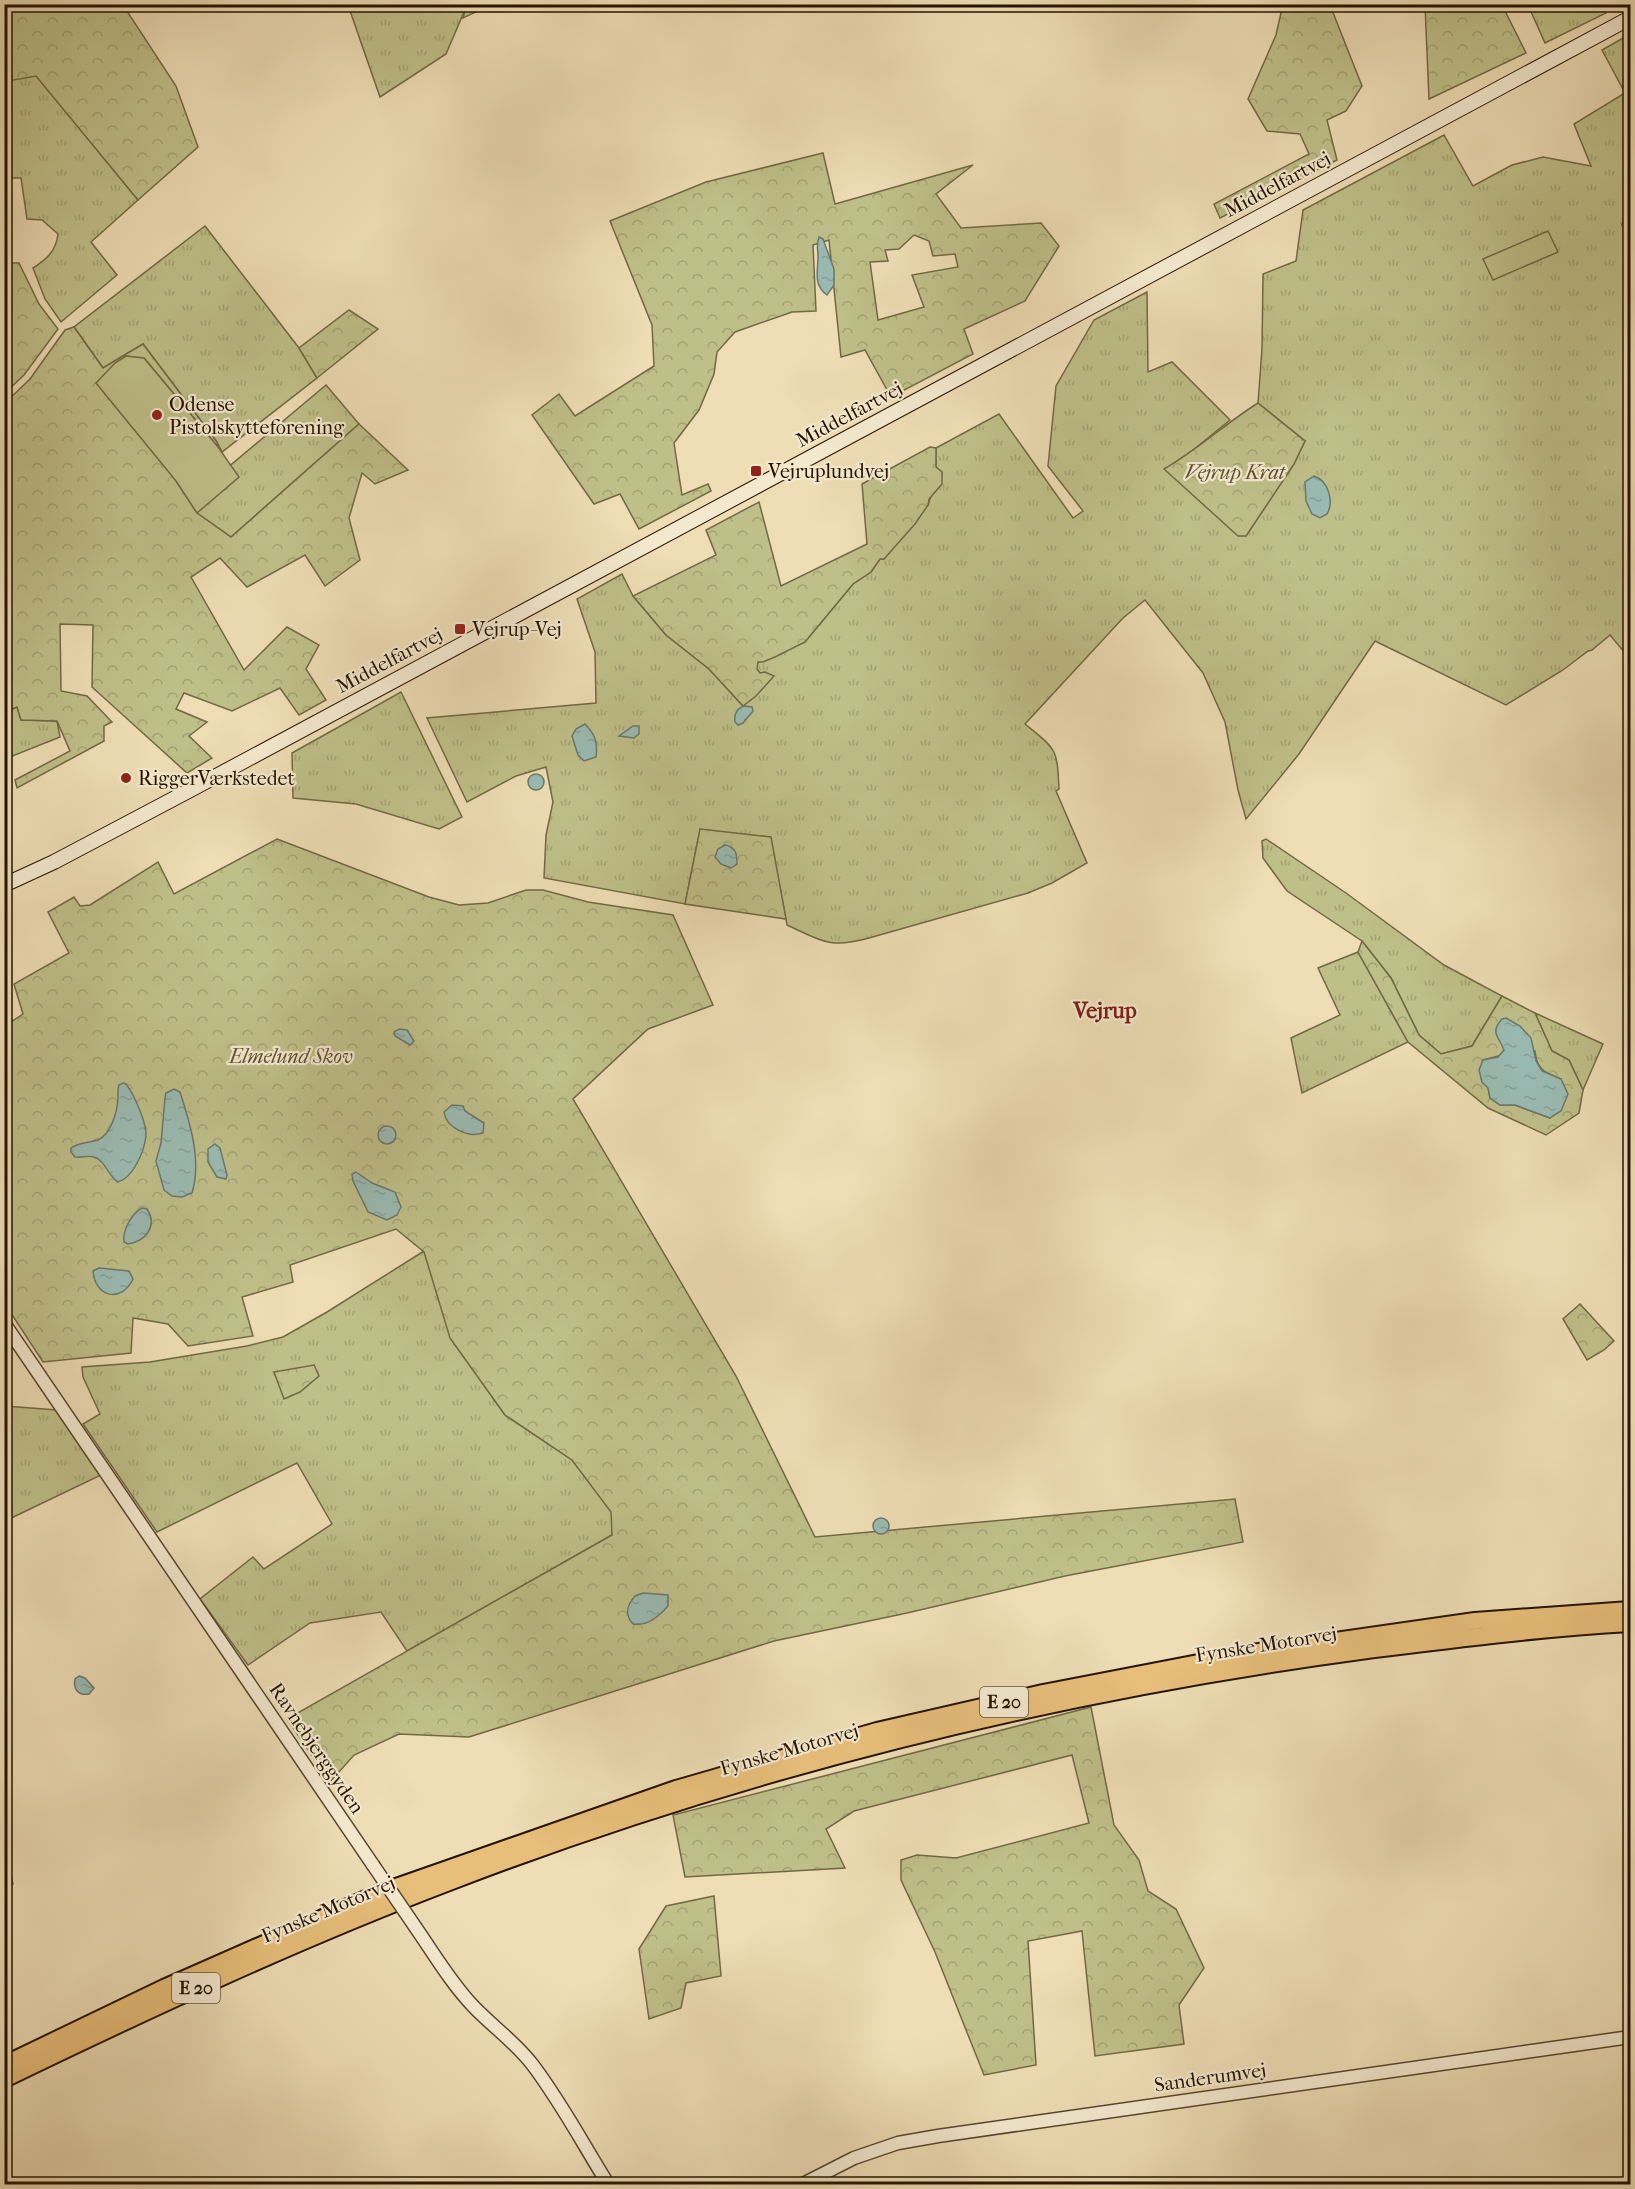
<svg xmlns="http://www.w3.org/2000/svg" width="1635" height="2189" viewBox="0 0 1635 2189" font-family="'IM FELL French Canon',serif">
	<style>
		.grass { fill: url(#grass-tufts); stroke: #726944; stroke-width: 1.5 }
		.forest { fill: url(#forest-crowns); stroke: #726944; stroke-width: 1.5; fill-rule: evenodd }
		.pitch { fill: #bfbf89; stroke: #726944; stroke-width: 1.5 }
		.water { fill: url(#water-ripples); stroke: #6b786b; stroke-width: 1.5 }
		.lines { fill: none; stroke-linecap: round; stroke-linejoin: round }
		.tertiary-casing { stroke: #56462d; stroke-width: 15 }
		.secondary-casing { stroke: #241300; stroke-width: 16 }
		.motorway-casing { stroke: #241300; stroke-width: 20 }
		.tertiary { stroke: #f4e9cf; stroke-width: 12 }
		.secondary { stroke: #f4e9cf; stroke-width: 14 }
		.motorway { stroke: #e7be7a; stroke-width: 16 }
		.tertiary-bridge-casing { stroke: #56462d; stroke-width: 15; stroke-linecap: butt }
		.tertiary-bridge { stroke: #f4e9cf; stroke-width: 12 }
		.poi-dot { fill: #8f2418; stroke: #f4e9cf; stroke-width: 2 }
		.labels { text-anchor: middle; stroke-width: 4.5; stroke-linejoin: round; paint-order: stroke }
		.shield { fill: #f4e9cf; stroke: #62533e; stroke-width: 1.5 }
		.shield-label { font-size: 18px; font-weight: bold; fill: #241300 }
		.street-label { font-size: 20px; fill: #241300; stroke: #f4e9cf }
		.poi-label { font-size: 20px; fill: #241300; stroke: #f4e9cf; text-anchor: start }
		.park-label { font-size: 20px; font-style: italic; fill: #5a4f30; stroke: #f4e9cf }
		.quarter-label { font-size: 22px; font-weight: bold; fill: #7a1f14; stroke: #f4e9cf }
	</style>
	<defs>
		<pattern id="grass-tufts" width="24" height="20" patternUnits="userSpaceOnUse" patternTransform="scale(1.5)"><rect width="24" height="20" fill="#bfbf89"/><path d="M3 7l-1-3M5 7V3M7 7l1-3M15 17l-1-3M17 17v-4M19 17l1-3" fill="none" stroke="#a4a374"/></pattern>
		<pattern id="forest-crowns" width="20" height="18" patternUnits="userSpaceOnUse" patternTransform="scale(1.5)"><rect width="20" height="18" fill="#bfbf89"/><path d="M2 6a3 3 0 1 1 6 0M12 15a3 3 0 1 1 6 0" fill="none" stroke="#a4a374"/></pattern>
		<pattern id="water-ripples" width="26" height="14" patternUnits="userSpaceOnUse" patternTransform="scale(1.5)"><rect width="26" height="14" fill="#9abbb3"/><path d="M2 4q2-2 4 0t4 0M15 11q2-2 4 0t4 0" fill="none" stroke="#85a098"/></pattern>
	</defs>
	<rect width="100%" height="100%" fill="#eeddb5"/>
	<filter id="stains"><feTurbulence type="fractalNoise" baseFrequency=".00333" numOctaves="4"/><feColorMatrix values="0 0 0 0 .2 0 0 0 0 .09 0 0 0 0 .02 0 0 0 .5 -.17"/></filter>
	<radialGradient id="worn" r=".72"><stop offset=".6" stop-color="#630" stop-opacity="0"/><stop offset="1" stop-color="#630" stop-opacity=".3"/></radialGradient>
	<g class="grass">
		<polygon points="348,5 467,5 446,54 380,97"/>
		<polygon points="1528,5 1602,5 1606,13 1545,43"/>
		<path d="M1630,34V191L1622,225L1630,240V659L1610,635L1592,650L1588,651L1563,670L1506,705L1375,641L1299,754L1246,819L1238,790L1225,722L1203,673L1145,600L1123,618L1025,724C1057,750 1057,748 1059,789L1056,791L1087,863L1052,883L1028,893L869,938C829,949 822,941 787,925L770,837L700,830L685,904L544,878L546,835L553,802L546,767L516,776L467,802L427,718L596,703L595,652L577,599L622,574L633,596L666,635L709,669L743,706L760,673L756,669L758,662L805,642L853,584L871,572L880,559H884L928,505C931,488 942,492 942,472L936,467V448L999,414L1073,518L1083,511L1048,466L1056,386L1094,320L1147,292L1148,372L1172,362L1230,420L1182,459L1165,469L1246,536L1294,464L1305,441L1258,403L1262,349L1263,274L1296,261L1303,210L1444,135L1473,186L1512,165L1543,157L1591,166L1574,124L1625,93L1602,50Z"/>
		<path d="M4,54L8,80L36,75L138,200L91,242L117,275L61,322L45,299L33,268C47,259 56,251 58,234L42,220L27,219L21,178H5Z"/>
		<polygon points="205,226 299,348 317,378 222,452 217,442 143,344 103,368 74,327"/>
		<polygon points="326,385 359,424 231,537 197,513 189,500"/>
		<polygon points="401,692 462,817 439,829 356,804 293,798 292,753"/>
		<polygon points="17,707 21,720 57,721 60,737 5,759 5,712"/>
		<polygon points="1266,839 1346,893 1444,965 1502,996 1472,1046 1441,1054 1419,1035 1391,978 1362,941 1287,891 1263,858 1262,841"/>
		<polygon points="1358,952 1408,1042 1302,1093 1291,1038 1340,1015 1318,968"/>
		<polygon points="1535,1013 1603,1044 1583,1090 1569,1060 1552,1051"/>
		<polygon points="424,1251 451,1339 505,1415 572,1460 612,1512 612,1535 407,1651 381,1612 310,1623 248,1665 200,1599 253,1557 264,1569 332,1524 297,1463 157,1532 83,1424 100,1414 83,1377 82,1367 150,1362 247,1346 283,1337 327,1312"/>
		<polygon points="5,1406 57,1410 101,1475 5,1521"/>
	</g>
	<g class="forest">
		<polygon points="467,4 491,4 491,5 463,18"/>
		<polygon points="1283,4 1330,5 1362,86 1346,111 1327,120 1337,160 1220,218 1214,204 1309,154 1300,134 1267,131 1248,99 1276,35"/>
		<polygon points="4,5 123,5 176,86 198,147 138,200 36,76 8,81 4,54"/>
		<polygon points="1425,5 1502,5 1526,53 1429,99"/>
		<path d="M823,153L835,204L973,165L936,194L961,228L1041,223L1059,246L1025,301L964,329L973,354L891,397L865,350L841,357L829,240L813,245L816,311L792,312L735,332L717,352L714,374L699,410L674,443L682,495L708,484L711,491L639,529L620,494L594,504L532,415L559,394L575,416L654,366L652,325L610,221L706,182ZM914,235L929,241L933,256L955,254L958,267L912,275L924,307L878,320L870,262L888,261L885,250L899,249Z"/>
		<polygon points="1630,191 1630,240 1622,225"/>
		<polygon points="5,263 19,263 39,304 58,329 24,375 5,393"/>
		<polygon points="349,310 378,329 317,378 299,348"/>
		<polygon points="74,327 103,368 143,344 217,442 218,447 144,358 176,481 197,513 231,537 359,424 408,470 375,484 362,473 349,518 360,560 325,586 305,555 247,587 220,558 191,577 244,670 287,627 319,645 306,669 326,700 299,715 280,688 232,711 184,693 176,709 207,722 189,736 212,758 187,773 92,687 93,625 60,624 61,691 87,696 112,722 104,726 104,741 17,788 15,780 70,751 57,721 21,720 17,707 5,712 7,661 4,661 5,403 30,379 65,330"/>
		<path d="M1258,403L1305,441L1294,464L1246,536H1238L1164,469C1197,450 1226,423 1258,403Z"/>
		<polygon points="930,447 936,448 936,467 942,472 942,484 929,499 928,505 915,524 884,559 880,559 871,572 853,584 805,642 775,657 763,662 758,662 757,669 760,673 765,672 774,676 756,696 743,706 709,669 666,635 633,596 716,555 706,530 759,502 781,586 867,544 862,484"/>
		<polygon points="700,829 771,837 786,919 685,904"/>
		<polygon points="277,839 429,897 459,905 488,903 526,890 543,890 588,902 673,915 713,1005 648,1029 573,1099 736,1376 815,1537 1235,1499 1243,1542 1065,1576 907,1613 774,1641 469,1737 399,1734 354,1755 330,1782 287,1719 612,1535 611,1512 572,1460 505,1415 450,1338 424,1252 396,1229 290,1265 293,1282 242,1297 253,1336 188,1346 168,1324 133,1318 131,1353 43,1362 5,1304 5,1026 23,1014 14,984 69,953 48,912 74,897 80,906 90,905 158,862 174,894"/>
		<path d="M1362,941L1391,978L1419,1035L1441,1054L1472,1046L1502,996L1535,1013L1552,1051L1569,1060L1583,1090L1579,1113L1546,1135L1488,1108L1408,1042L1358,952ZM1503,1046L1535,1051C1537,1070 1544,1072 1561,1079L1550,1118L1515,1105H1500L1490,1098L1483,1060L1502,1055L1504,1050Z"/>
		<polygon points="1580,1304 1614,1341 1604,1350 1587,1360 1563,1319"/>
		<polygon points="314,1365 319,1376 300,1392 284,1399 274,1372"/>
		<polygon points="1091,1707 1114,1825 1139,1860 1148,1891 1176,1909 1204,1968 1179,2005 1184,2044 1095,2056 1082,1931 1028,1941 1036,2065 984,2075 935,1952 901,1880 901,1860 917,1855 956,1858 1089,1823 1072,1755 854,1811 826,1829 845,1868 685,1877 673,1815"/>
		<polygon points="714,1896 721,1976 686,1983 681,2008 649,2019 639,1949 666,1906"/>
	</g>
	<g class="pitch">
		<polygon points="1548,231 1558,252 1493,280 1483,259"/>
		<polygon points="126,356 144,358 218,447 239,477 197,513 176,481 96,383 115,363"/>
	</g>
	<g class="water">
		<path d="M819,237L823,239L834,269V285L827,295C813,285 818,272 818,257C818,249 816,245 819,237Z"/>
		<path d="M1314,476C1329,481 1334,502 1327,514L1320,518L1312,514L1306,501L1305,482Z"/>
		<path d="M745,706L752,707L753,711L743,723L738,725L735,722C734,714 737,708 745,706Z"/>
		<path d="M585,724C595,734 598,743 596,757L584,761L578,755L572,736L576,729Z"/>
		<polygon points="633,726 639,726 639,734 634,738 619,736"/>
		<circle cx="536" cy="782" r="8"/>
		<path d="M725,845C736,847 737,854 737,864L731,868L721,864L715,857L718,849Z"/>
		<path d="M1506,1018L1520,1026L1531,1038L1536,1061L1542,1071L1561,1079L1568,1094L1561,1111L1550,1118L1515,1105H1500L1490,1098L1488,1088L1482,1082L1479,1070L1483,1060L1498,1057L1504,1050C1500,1038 1489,1033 1502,1019Z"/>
		<polygon points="399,1029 407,1030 414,1041 410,1045 395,1036 394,1032"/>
		<path d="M123,1083L126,1084C134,1094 147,1124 146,1136C144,1152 133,1178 118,1182C108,1176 105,1160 94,1157C88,1155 81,1158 75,1157L71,1152V1148C79,1142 89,1143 98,1140C111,1134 117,1112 118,1099C118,1093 117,1090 119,1085Z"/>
		<path d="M174,1089L180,1092C190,1123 202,1161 192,1193L182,1197L172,1196L164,1190L156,1161L161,1143L165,1098L166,1093Z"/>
		<path d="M452,1105L463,1106L465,1111L484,1123L483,1133C468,1138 446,1128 444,1112Z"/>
		<circle cx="387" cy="1135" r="9"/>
		<polygon points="215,1144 220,1148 227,1175 226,1179 217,1177 208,1162 208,1149"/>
		<polygon points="356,1172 372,1183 395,1192 401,1207 397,1215 387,1220 368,1212 353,1181 352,1174"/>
		<path d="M142,1208L147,1209C158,1226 146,1241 128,1244L124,1242C122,1231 132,1213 142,1208Z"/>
		<path d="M99,1268L129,1271L133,1279C121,1304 95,1297 93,1271Z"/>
		<circle cx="881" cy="1526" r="8"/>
		<path d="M643,1593L668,1595V1606C658,1617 648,1626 633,1624C624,1614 627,1605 635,1596Z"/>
		<path d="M79,1676L85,1678L94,1688L89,1694C78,1696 73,1689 75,1679Z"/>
		<polygon points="4,1860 9,1866 13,1884 7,1892 5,1892"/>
	</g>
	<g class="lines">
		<g class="tertiary-casing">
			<g id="tertiary">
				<polyline points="4,1323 373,1865"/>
				<path d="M416,1928C434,1954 451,1983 473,2006C492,2026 515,2042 532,2064C561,2102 583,2144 608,2184"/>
				<polyline points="803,2184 854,2158 898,2143 938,2136 1630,2037"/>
			</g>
		</g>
		<g class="secondary-casing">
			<polyline id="secondary" points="4,885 54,862 194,788 1630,18"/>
		</g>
		<g class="motorway-casing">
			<g id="motorway">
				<polyline points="4,2065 164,1988 382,1892 676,1789 877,1731 1043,1693 1245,1654 1475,1621 1630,1610"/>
				<path d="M4,2079C151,2008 297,1940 449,1882C745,1768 1054,1692 1367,1650C1455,1639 1542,1628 1630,1623"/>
			</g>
		</g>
		<use href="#tertiary" class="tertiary"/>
		<use href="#secondary" class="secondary"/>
		<use href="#motorway" class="motorway"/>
		<g class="tertiary-bridge-casing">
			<polyline id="tertiary-bridge" points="373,1865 416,1928"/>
		</g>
		<use href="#tertiary-bridge" class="tertiary-bridge"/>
	</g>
	<g class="poi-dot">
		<circle cx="157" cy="415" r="6"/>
		<rect x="750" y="465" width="12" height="12" rx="3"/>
		<rect x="454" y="623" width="12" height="12" rx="3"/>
		<circle cx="126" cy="778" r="6"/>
	</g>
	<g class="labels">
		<g class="shield">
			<rect x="980" y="1687" width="48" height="30" rx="4.5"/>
			<rect x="172" y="1973" width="48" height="30" rx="4.5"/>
		</g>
		<g class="shield-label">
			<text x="1004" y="1708">E 20</text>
			<text x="196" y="1994">E 20</text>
		</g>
		<g class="street-label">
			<text transform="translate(1277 184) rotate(-28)" y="7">Middelfartvej</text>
			<text transform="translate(849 414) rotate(-28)" y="7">Middelfartvej</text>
			<text transform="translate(389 660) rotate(-28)" y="7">Middelfartvej</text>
			<text transform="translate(1266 1644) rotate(-9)" y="7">Fynske Motorvej</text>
			<text transform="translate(317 1748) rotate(56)" y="7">Ravnebjerggyden</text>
			<text transform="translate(789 1749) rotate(-16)" y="7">Fynske Motorvej</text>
			<text transform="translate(328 1909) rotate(-23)" y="7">Fynske Motorvej</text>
			<text transform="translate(1210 2077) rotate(-8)" y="7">Sanderumvej</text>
		</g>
		<g class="poi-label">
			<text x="169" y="411">Odense<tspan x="169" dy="23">Pistolskytteforening</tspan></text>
			<text x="768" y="478">Vejruplundvej</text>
			<text x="472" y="636">Vejrup-Vej</text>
			<text x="138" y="785">RiggerVærkstedet</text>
		</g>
		<g class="park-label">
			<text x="1235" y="479">Vejrup Krat</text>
			<text x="291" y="1063">Elmelund Skov</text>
		</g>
		<g class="quarter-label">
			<text x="1105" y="1018">Vejrup</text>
		</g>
	</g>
	<rect width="1635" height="2189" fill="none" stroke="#eeddb5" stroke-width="24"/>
	<rect x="6" y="6" width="1623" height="2177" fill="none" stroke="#241300" stroke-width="3"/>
	<rect x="12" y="12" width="1611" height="2165" fill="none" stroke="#241300" stroke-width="1.5"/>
	<rect width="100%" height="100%" filter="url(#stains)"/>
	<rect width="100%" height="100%" fill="url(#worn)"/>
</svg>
